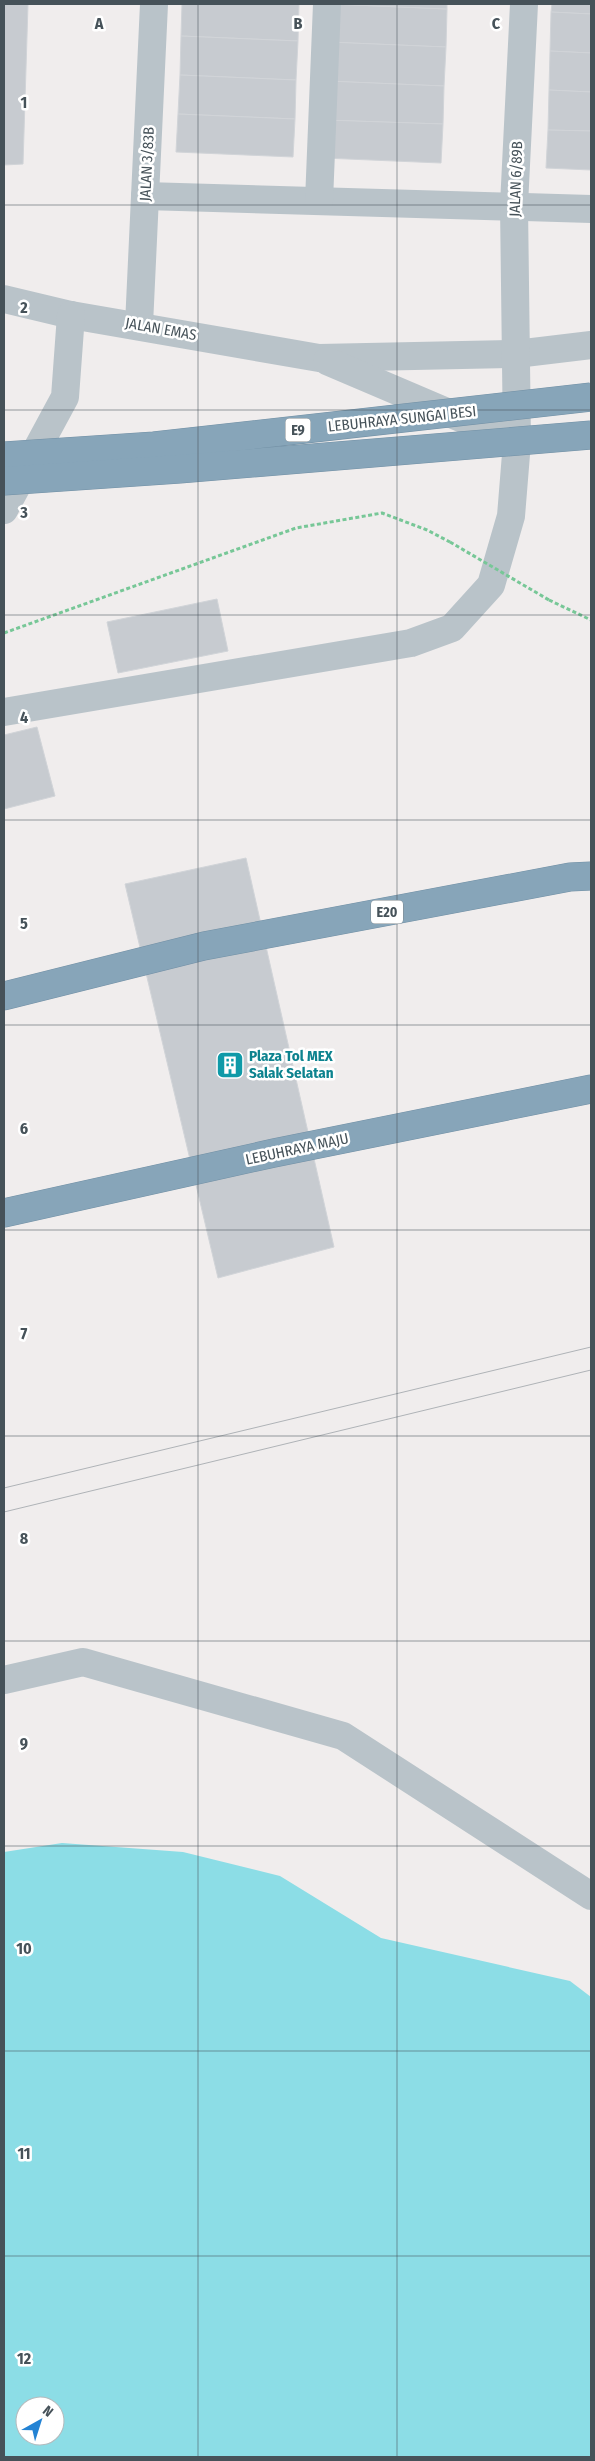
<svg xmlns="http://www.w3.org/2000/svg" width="595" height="2461" viewBox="0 0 595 2461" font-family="'Fira Sans Condensed',sans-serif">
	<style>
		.water { fill: #8cdde6; fill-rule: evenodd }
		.building { fill: #c7cbd0; stroke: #d1d4d8 }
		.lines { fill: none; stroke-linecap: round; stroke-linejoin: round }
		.highway-casing { stroke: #7290a5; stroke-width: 29 }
		.path { stroke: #77c797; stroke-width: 3; stroke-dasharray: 4 2.5; stroke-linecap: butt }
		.minor { stroke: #b9c3c9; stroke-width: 28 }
		.highway { stroke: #87a5b9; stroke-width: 28 }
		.tram { stroke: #afb3b7; stroke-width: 1 }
		.highway-bridge-casing { stroke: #7290a5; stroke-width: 29; stroke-linecap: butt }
		.path-bridge { stroke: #77c797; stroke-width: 3; stroke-dasharray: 4 2.5; stroke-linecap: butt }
		.highway-bridge { stroke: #87a5b9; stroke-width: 28 }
		.grid { fill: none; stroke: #465259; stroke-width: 1; stroke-opacity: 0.55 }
		.labels { text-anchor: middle; stroke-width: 5; stroke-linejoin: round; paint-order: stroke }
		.shield { fill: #fff; stroke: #7e868b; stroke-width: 1 }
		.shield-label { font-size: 14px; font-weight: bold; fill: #465259 }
		.street-label { font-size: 15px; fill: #465259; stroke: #fff }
		.culture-label { font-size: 15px; font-weight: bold; fill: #0d838f; stroke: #fff; text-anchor: start }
		.grid-label { font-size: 16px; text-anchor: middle; font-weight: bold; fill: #465259; stroke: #fff; stroke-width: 5; stroke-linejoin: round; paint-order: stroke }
	</style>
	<rect width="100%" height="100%" fill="#f0eded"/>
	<path class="water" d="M62,1843L183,1852L280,1876L381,1938L570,1981L591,1997V2457H4V1852ZM25,2406H55V2436H25Z"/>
	<g class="building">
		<polygon points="4,4 28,4 23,164 4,165"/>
		<polygon points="182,4 299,4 298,41 181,36"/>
		<polygon points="330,4 447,9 446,47 328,42"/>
		<polygon points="330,4 447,4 447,9"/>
		<polygon points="552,4 591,4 591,14 551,12"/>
		<polygon points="551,12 591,14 591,53 550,51"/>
		<polygon points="181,36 298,41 296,80 180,75"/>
		<polygon points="328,42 446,47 444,86 327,81"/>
		<polygon points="550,51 591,53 591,92 549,90"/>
		<polygon points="180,75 296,80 295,119 178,114"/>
		<polygon points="327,81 444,86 443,124 325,120"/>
		<polygon points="549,90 591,92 591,131 548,130"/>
		<polygon points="178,114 295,119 293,157 176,152"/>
		<polygon points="325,120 443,124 441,163 324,158"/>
		<polygon points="548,130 591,131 591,170 546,168"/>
		<polygon points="217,599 228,651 118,673 107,622"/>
		<polygon points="37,727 55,796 4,809 4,735"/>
		<polygon points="246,858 334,1247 218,1278 125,884"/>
	</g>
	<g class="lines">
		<g class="highway-casing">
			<g id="highway">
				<polyline points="4,996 204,946 570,877 591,876"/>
				<polyline points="4,1213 274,1153 591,1089"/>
			</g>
		</g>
		<g class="path">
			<polyline points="549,600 591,620"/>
			<polyline points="4,633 296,528 382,513 427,530 450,542"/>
		</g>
		<g class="minor">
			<polyline points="145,196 591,209"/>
			<polyline points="319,201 327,4"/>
			<polyline points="4,299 71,315 319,358 516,354 591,345"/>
			<polyline points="139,325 154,4"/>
			<polyline points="327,361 517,442 523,442"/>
			<polyline points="4,510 65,397 71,315"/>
			<polyline points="4,712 411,643 452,628 491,585 511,516 517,442 514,205 524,4"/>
			<polyline points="4,1680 83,1662 343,1736 591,1896"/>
		</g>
		<use href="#highway" class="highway"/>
		<g class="tram">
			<polyline points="4,1488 591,1347"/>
			<polyline points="4,1512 591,1370"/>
		</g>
		<g class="highway-bridge-casing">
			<g id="highway-bridge">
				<polyline points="4,456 154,446 591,397"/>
				<polyline points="4,481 180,469 591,435"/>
			</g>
		</g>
		<polyline class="path-bridge" points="450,542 549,600"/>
		<use href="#highway-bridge" class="highway-bridge"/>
	</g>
	<path class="grid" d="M198,4V2457M397,4V2457M4,205H591M4,410H591M4,615H591M4,820H591M4,1025H591M4,1230H591M4,1436H591M4,1641H591M4,1846H591M4,2051H591M4,2256H591"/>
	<defs>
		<g id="building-square" transform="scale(1.4375)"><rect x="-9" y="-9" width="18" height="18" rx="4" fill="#0f9aa8" stroke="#fff"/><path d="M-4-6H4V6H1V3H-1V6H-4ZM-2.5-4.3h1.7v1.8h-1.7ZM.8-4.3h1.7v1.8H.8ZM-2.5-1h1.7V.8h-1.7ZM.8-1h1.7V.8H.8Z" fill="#fff"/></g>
	</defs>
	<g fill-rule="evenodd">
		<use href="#building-square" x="230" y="1065"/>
	</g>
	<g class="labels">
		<g class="shield">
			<rect x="285.5" y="418.5" width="25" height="23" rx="4"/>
			<rect x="371" y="900.5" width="32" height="23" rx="4"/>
		</g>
		<g class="shield-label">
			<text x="298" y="435">E9</text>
			<text x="387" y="917">E20</text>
		</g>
		<g class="street-label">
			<text transform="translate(147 164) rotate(-87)" y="5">JALAN 3/83B</text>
			<text transform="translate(516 179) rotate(-88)" y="5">JALAN 6/89B</text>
			<text transform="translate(161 329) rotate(10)" y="5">JALAN EMAS</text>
			<text transform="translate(402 419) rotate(-6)" y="5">LEBUHRAYA SUNGAI BESI</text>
			<text transform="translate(297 1149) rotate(-12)" y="5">LEBUHRAYA MAJU</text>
		</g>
		<g class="culture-label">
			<text x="249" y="1061">Plaza Tol MEX<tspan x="249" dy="17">Salak Selatan</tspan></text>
		</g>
	</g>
	<g class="grid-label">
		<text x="99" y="29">A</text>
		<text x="298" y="29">B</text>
		<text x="496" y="29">C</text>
		<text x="24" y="108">1</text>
		<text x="24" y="313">2</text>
		<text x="24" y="518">3</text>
		<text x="24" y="723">4</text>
		<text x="24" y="929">5</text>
		<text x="24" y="1134">6</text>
		<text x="24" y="1339">7</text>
		<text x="24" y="1544">8</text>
		<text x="24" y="1749">9</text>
		<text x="24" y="1954">10</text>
		<text x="24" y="2159">11</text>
		<text x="24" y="2364">12</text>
	</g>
	<rect width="595" height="2461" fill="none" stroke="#465259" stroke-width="10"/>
	<g transform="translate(40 2421) rotate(39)"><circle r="24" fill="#ffffff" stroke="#b5babd"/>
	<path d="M0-4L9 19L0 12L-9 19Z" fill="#2383d4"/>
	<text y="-8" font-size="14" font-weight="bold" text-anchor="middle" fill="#465259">N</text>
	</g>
</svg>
